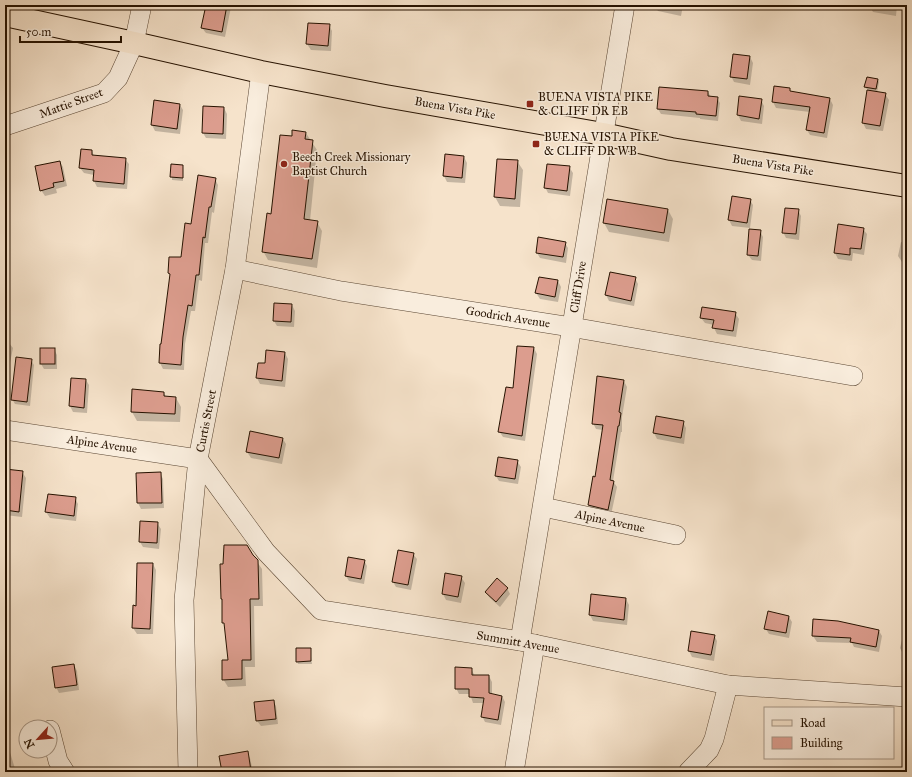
<svg xmlns="http://www.w3.org/2000/svg" width="912" height="777" viewBox="0 0 912 777" font-family="'IM FELL Great Primer',serif">
	<style>
		.shadow { fill: #0003 }
		.building { fill: #dc9d8e; stroke: #261200 }
		.lines { fill: none; stroke-linecap: round; stroke-linejoin: round }
		.minor-casing { stroke: #5a4633; stroke-width: 20 }
		.major-casing { stroke: #261200; stroke-width: 24 }
		.minor { stroke: #f9eddd; stroke-width: 19 }
		.major { stroke: #f6e3cb; stroke-width: 22 }
		.poi-dot { fill: #8f2418; stroke: #f9eddd; stroke-width: 1.5 }
		.labels { text-anchor: middle; stroke-width: 3; stroke-linejoin: round; paint-order: stroke }
		.poi-label { font-size: 12px; fill: #261200; stroke: #f9eddd; text-anchor: start }
		.street-label { font-size: 12px; fill: #261200; stroke: #f9eddd }
	</style>
	<rect width="100%" height="100%" fill="#f6e3cb"/>
	<filter id="stains"><feTurbulence type="fractalNoise" baseFrequency=".005" numOctaves="4"/><feColorMatrix values="0 0 0 0 .2 0 0 0 0 .09 0 0 0 0 .02 0 0 0 .5 -.17"/></filter>
	<radialGradient id="worn" r=".72"><stop offset=".6" stop-color="#630" stop-opacity="0"/><stop offset="1" stop-color="#630" stop-opacity=".3"/></radialGradient>
	<g class="shadow">
		<polygon points="207,5 230,5 231,7 225,37 206,33 202,28"/>
		<polygon points="683,5 681,16 658,11 654,6"/>
		<polygon points="869,5 897,5 896,16 873,12"/>
		<polygon points="309,24 329,25 332,31 331,51 311,50 307,44"/>
		<polygon points="750,57 753,63 750,85 734,82 731,76"/>
		<polygon points="878,80 879,82 877,93 885,94 889,100 883,131 866,129 863,123 868,90 865,87"/>
		<polygon points="789,89 791,92 830,99 833,105 827,138 810,135 807,130 810,112 776,108 773,102"/>
		<polygon points="708,92 711,97 717,98 720,103 718,121 700,119 700,118 661,114 658,109"/>
		<polygon points="740,97 761,100 764,106 762,124 741,121 738,115"/>
		<polygon points="155,101 180,105 183,110 180,134 155,131 152,125"/>
		<polygon points="224,108 227,114 226,139 206,138 203,133"/>
		<polygon points="306,133 317,150 310,221 317,222 322,231 317,268 268,260 263,251 292,138"/>
		<polygon points="92,151 94,156 125,159 129,164 127,189 97,187 94,181 94,175 84,173 80,168"/>
		<polygon points="464,157 467,163 465,183 447,182 444,176"/>
		<polygon points="517,161 523,170 520,207 500,206 495,197"/>
		<polygon points="60,162 63,167 67,186 56,189 57,193 45,196 41,190"/>
		<polygon points="172,165 183,166 183,181 172,180"/>
		<polygon points="569,167 573,173 570,196 548,193 545,187"/>
		<polygon points="215,179 218,185 214,213 212,212 208,243 205,243 202,281 199,280 195,311 191,311 185,344 184,370 163,369 160,363 171,276 169,273 181,258 191,225"/>
		<polygon points="750,200 753,205 750,228 732,226 729,220"/>
		<polygon points="668,210 673,219 669,242 609,232 604,223"/>
		<polygon points="798,210 801,216 799,240 786,238 783,232"/>
		<polygon points="863,229 867,234 864,255 853,253 852,261 838,259 835,253"/>
		<polygon points="760,231 763,237 761,261 752,260 748,255"/>
		<polygon points="901,242 907,243 907,265 904,265 898,256"/>
		<polygon points="565,243 568,248 566,263 540,258 537,253"/>
		<polygon points="635,278 638,284 634,306 609,301 606,295"/>
		<polygon points="558,281 561,287 558,302 540,299 536,293"/>
		<polygon points="292,305 295,311 294,327 277,326 274,321"/>
		<polygon points="735,313 739,319 736,337 717,334 714,328 714,325 705,323 701,318"/>
		<polygon points="5,342 9,343 13,348 10,363 5,363"/>
		<polygon points="518,347 534,348 537,354 525,441 503,437 499,431 514,389"/>
		<polygon points="54,349 57,355 57,369 44,369 41,364"/>
		<polygon points="285,353 288,359 285,387 260,384 257,378 258,364 266,365"/>
		<polygon points="31,360 34,365 30,406 15,404 12,399"/>
		<polygon points="72,379 86,380 89,385 87,413 73,412 70,406"/>
		<polygon points="624,381 627,387 622,417 622,432 621,432 613,481 617,487 611,515 592,511 589,505 596,478 603,430 596,429 593,423"/>
		<polygon points="164,393 166,397 176,398 181,407 180,422 137,421 132,412"/>
		<polygon points="683,422 686,428 684,444 657,439 654,433"/>
		<polygon points="283,439 286,444 282,464 251,458 247,452"/>
		<polygon points="517,461 521,467 518,484 499,481 496,476"/>
		<polygon points="5,470 22,472 26,478 22,517 5,515"/>
		<polygon points="160,473 163,479 164,508 141,509 138,503"/>
		<polygon points="75,498 78,504 76,521 50,518 46,512"/>
		<polygon points="157,523 161,529 159,549 143,547 140,542"/>
		<polygon points="413,554 417,559 411,590 396,587 393,582"/>
		<polygon points="253,556 262,569 263,606 254,606 255,667 245,667 246,686 228,687 223,679 229,661 222,599"/>
		<polygon points="364,560 367,566 364,584 349,581 346,576"/>
		<polygon points="153,564 156,570 153,634 137,634 133,628"/>
		<polygon points="446,574 461,577 465,583 461,603 446,600 443,594"/>
		<polygon points="507,588 510,594 500,607 490,598 486,593"/>
		<polygon points="592,595 626,599 629,605 627,625 593,621 590,615"/>
		<polygon points="789,617 792,622 789,638 769,634 765,628"/>
		<polygon points="879,631 882,636 879,652 854,647 852,643 817,642 813,636"/>
		<polygon points="904,632 907,633 907,655 903,654 900,648"/>
		<polygon points="714,635 717,641 714,661 692,657 689,651"/>
		<polygon points="310,649 312,664 298,664 297,661"/>
		<polygon points="74,665 77,671 79,690 59,693 56,687"/>
		<polygon points="471,669 475,676 489,676 492,682 492,695 502,696 505,702 501,725 485,722 482,716 484,703 473,703 470,694 459,694 456,688"/>
		<polygon points="273,701 276,706 278,724 261,726 257,721"/>
		<polygon points="5,713 8,719 6,739 16,772 5,772"/>
		<polygon points="247,752 250,758 253,772 223,772 220,757"/>
	</g>
	<g class="building">
		<polygon points="206,5 227,5 222,32 201,28"/>
		<polygon points="308,23 330,24 328,46 306,44"/>
		<polygon points="733,54 750,56 747,79 730,77"/>
		<polygon points="867,77 878,79 876,89 864,87"/>
		<polygon points="774,86 790,88 790,91 830,98 824,133 806,130 810,107 772,102"/>
		<polygon points="659,87 708,91 708,96 718,97 716,116 696,114 696,112 657,109"/>
		<polygon points="867,90 886,93 880,126 862,123"/>
		<polygon points="739,96 762,99 759,119 737,115"/>
		<polygon points="154,100 180,104 177,129 151,125"/>
		<polygon points="203,106 224,107 223,134 202,133"/>
		<polygon points="292,130 306,132 305,139 313,140 304,219 318,221 312,259 262,252 267,213 271,214 280,135 292,136"/>
		<polygon points="81,149 92,150 92,155 126,158 124,184 93,181 94,170 79,168"/>
		<polygon points="445,154 464,156 462,178 443,176"/>
		<polygon points="497,159 518,160 515,199 494,197"/>
		<polygon points="60,161 64,181 53,183 54,187 40,191 35,166"/>
		<polygon points="171,164 183,165 183,178 170,177"/>
		<polygon points="547,164 570,166 567,191 544,188"/>
		<polygon points="198,175 216,178 211,207 209,207 205,238 203,237 199,275 196,275 192,306 188,305 183,337 181,365 159,363 160,344 161,344 170,274 168,273 169,257 181,257 185,223 191,224"/>
		<polygon points="732,196 751,199 747,223 728,220"/>
		<polygon points="607,199 668,209 664,233 603,223"/>
		<polygon points="785,208 799,209 796,234 782,233"/>
		<polygon points="838,224 864,228 861,249 850,248 850,255 834,253"/>
		<polygon points="749,229 761,230 758,256 747,255"/>
		<polygon points="538,237 566,242 563,257 536,253"/>
		<polygon points="610,272 636,277 631,301 605,295"/>
		<polygon points="539,277 558,280 555,297 535,293"/>
		<polygon points="274,303 292,304 291,322 273,321"/>
		<polygon points="702,307 736,312 733,331 712,328 714,320 700,318"/>
		<polygon points="517,346 534,347 522,436 498,432 506,387 513,388"/>
		<rect x="40" y="348" width="15" height="16"/>
		<polygon points="266,350 285,352 282,381 256,378 258,363 265,363"/>
		<polygon points="16,357 32,359 27,402 11,400"/>
		<polygon points="597,376 624,380 619,412 621,413 619,426 618,426 610,480 614,481 608,510 588,505 593,476 595,477 603,425 592,424"/>
		<polygon points="71,378 86,379 84,408 69,406"/>
		<polygon points="132,389 164,392 164,396 176,397 175,414 131,412"/>
		<polygon points="656,416 684,421 681,438 653,433"/>
		<polygon points="250,431 283,438 279,458 246,452"/>
		<polygon points="498,457 518,460 515,479 495,476"/>
		<polygon points="5,469 23,471 19,512 5,510"/>
		<polygon points="161,472 162,503 137,503 136,473"/>
		<polygon points="48,494 76,497 74,516 45,512"/>
		<polygon points="140,521 158,522 157,543 139,542"/>
		<polygon points="224,545 247,545 253,555 258,560 259,599 250,599 251,660 242,660 242,679 222,680 222,660 228,660 224,623 222,623 222,599 221,599 220,564 223,564"/>
		<polygon points="398,550 414,553 408,585 392,582"/>
		<polygon points="348,557 365,560 361,579 345,576"/>
		<polygon points="137,563 153,563 150,629 132,628 133,605 136,606"/>
		<polygon points="445,573 462,576 458,597 442,594"/>
		<polygon points="497,578 508,588 496,602 485,592"/>
		<polygon points="591,594 626,598 624,620 589,615"/>
		<polygon points="768,611 789,616 786,633 764,629"/>
		<polygon points="813,619 838,621 879,630 876,647 850,642 851,638 812,636"/>
		<polygon points="691,631 715,635 711,655 688,651"/>
		<polygon points="296,648 311,648 311,661 296,662"/>
		<polygon points="74,664 77,685 55,688 52,667"/>
		<polygon points="455,667 472,668 472,675 489,675 489,693 502,696 498,720 481,717 484,698 469,697 469,689 455,689"/>
		<polygon points="274,700 276,719 256,721 254,702"/>
		<polygon points="248,751 251,771 222,772 219,756"/>
	</g>
	<g class="lines">
		<g class="minor-casing">
			<g id="minor">
				<polyline points="5,126 104,93 118,78 134,43 142,5"/>
				<polyline points="235,269 341,291 571,327 853,376"/>
				<polyline points="5,430 198,459 266,552 321,610 520,641 728,685 907,697"/>
				<polyline points="543,507 676,535"/>
				<polyline points="520,641 625,5"/>
				<polyline points="50,730 58,761 65,772"/>
				<polyline points="188,772 184,600 198,459 235,269 261,72"/>
				<polyline points="514,772 535,644"/>
				<polyline points="688,772 709,750 714,739 728,685"/>
			</g>
		</g>
		<g class="major-casing">
			<polyline id="major" points="5,15 134,43 261,72 385,96 603,134 671,149 907,186"/>
		</g>
		<use href="#minor" class="minor"/>
		<use href="#major" class="major"/>
	</g>
	<g class="poi-dot">
		<rect x="526" y="100" width="8" height="8" rx="2"/>
		<rect x="532" y="140" width="8" height="8" rx="2"/>
		<circle cx="284" cy="164" r="4"/>
	</g>
	<g class="labels">
		<g class="poi-label">
			<text x="538" y="101">BUENA VISTA PIKE<tspan x="538" dy="14">&amp; CLIFF DR EB</tspan></text>
			<text x="544" y="141">BUENA VISTA PIKE<tspan x="544" dy="14">&amp; CLIFF DR WB</tspan></text>
			<text x="292" y="161">Beech Creek Missionary<tspan x="292" dy="14">Baptist Church</tspan></text>
		</g>
		<g class="street-label">
			<text transform="translate(71 103) rotate(-20)" y="4">Mattie Street</text>
			<text transform="translate(455 108) rotate(10)" y="4">Buena Vista Pike</text>
			<text transform="translate(773 165) rotate(9)" y="4">Buena Vista Pike</text>
			<text transform="translate(578 287) rotate(-81)" y="4">Cliff Drive</text>
			<text transform="translate(508 317) rotate(9)" y="4">Goodrich Avenue</text>
			<text transform="translate(206 421) rotate(-79)" y="4">Curtis Street</text>
			<text transform="translate(102 444) rotate(8)" y="4">Alpine Avenue</text>
			<text transform="translate(610 521) rotate(12)" y="4">Alpine Avenue</text>
			<text transform="translate(518 642) rotate(10)" y="4">Summitt Avenue</text>
		</g>
	</g>
	<rect width="912" height="777" fill="none" stroke="#f6e3cb" stroke-width="20"/>
	<rect x="6" y="6" width="900" height="765" fill="none" stroke="#261200" stroke-width="2"/>
	<rect x="10" y="10" width="892" height="757" fill="none" stroke="#261200"/>
	<rect x="764" y="707" width="130" height="52" fill="#f9eddd" stroke="#a59585"/>
	<rect x="772" y="720" width="20" height="6" fill="#f6e3cb" stroke="#a59585"/>
	<text x="800" y="727" font-size="12" fill="#261200">Road</text>
	<rect x="772" y="737" width="20" height="12" fill="#dc9d8e" stroke="#a59585"/>
	<text x="800" y="747" font-size="12" fill="#261200">Building</text>
	<g transform="translate(38 739) rotate(243)"><circle r="19" fill="#f9eddd" stroke="#a59585"/>
	<path d="M0-3L7 15L0 10L-7 15Z" fill="#8f2418"/>
	<text y="-6" font-size="11" font-weight="bold" text-anchor="middle" fill="#261200">N</text>
	</g>
	<path d="M20 36v6h101v-6" fill="none" stroke="#261200" stroke-width="2"/>
	<text x="26" y="36" font-size="12" fill="#261200" stroke="#f9eddd" stroke-width="3" paint-order="stroke">50 m</text>
	<rect width="100%" height="100%" filter="url(#stains)"/>
	<rect width="100%" height="100%" fill="url(#worn)"/>
</svg>
